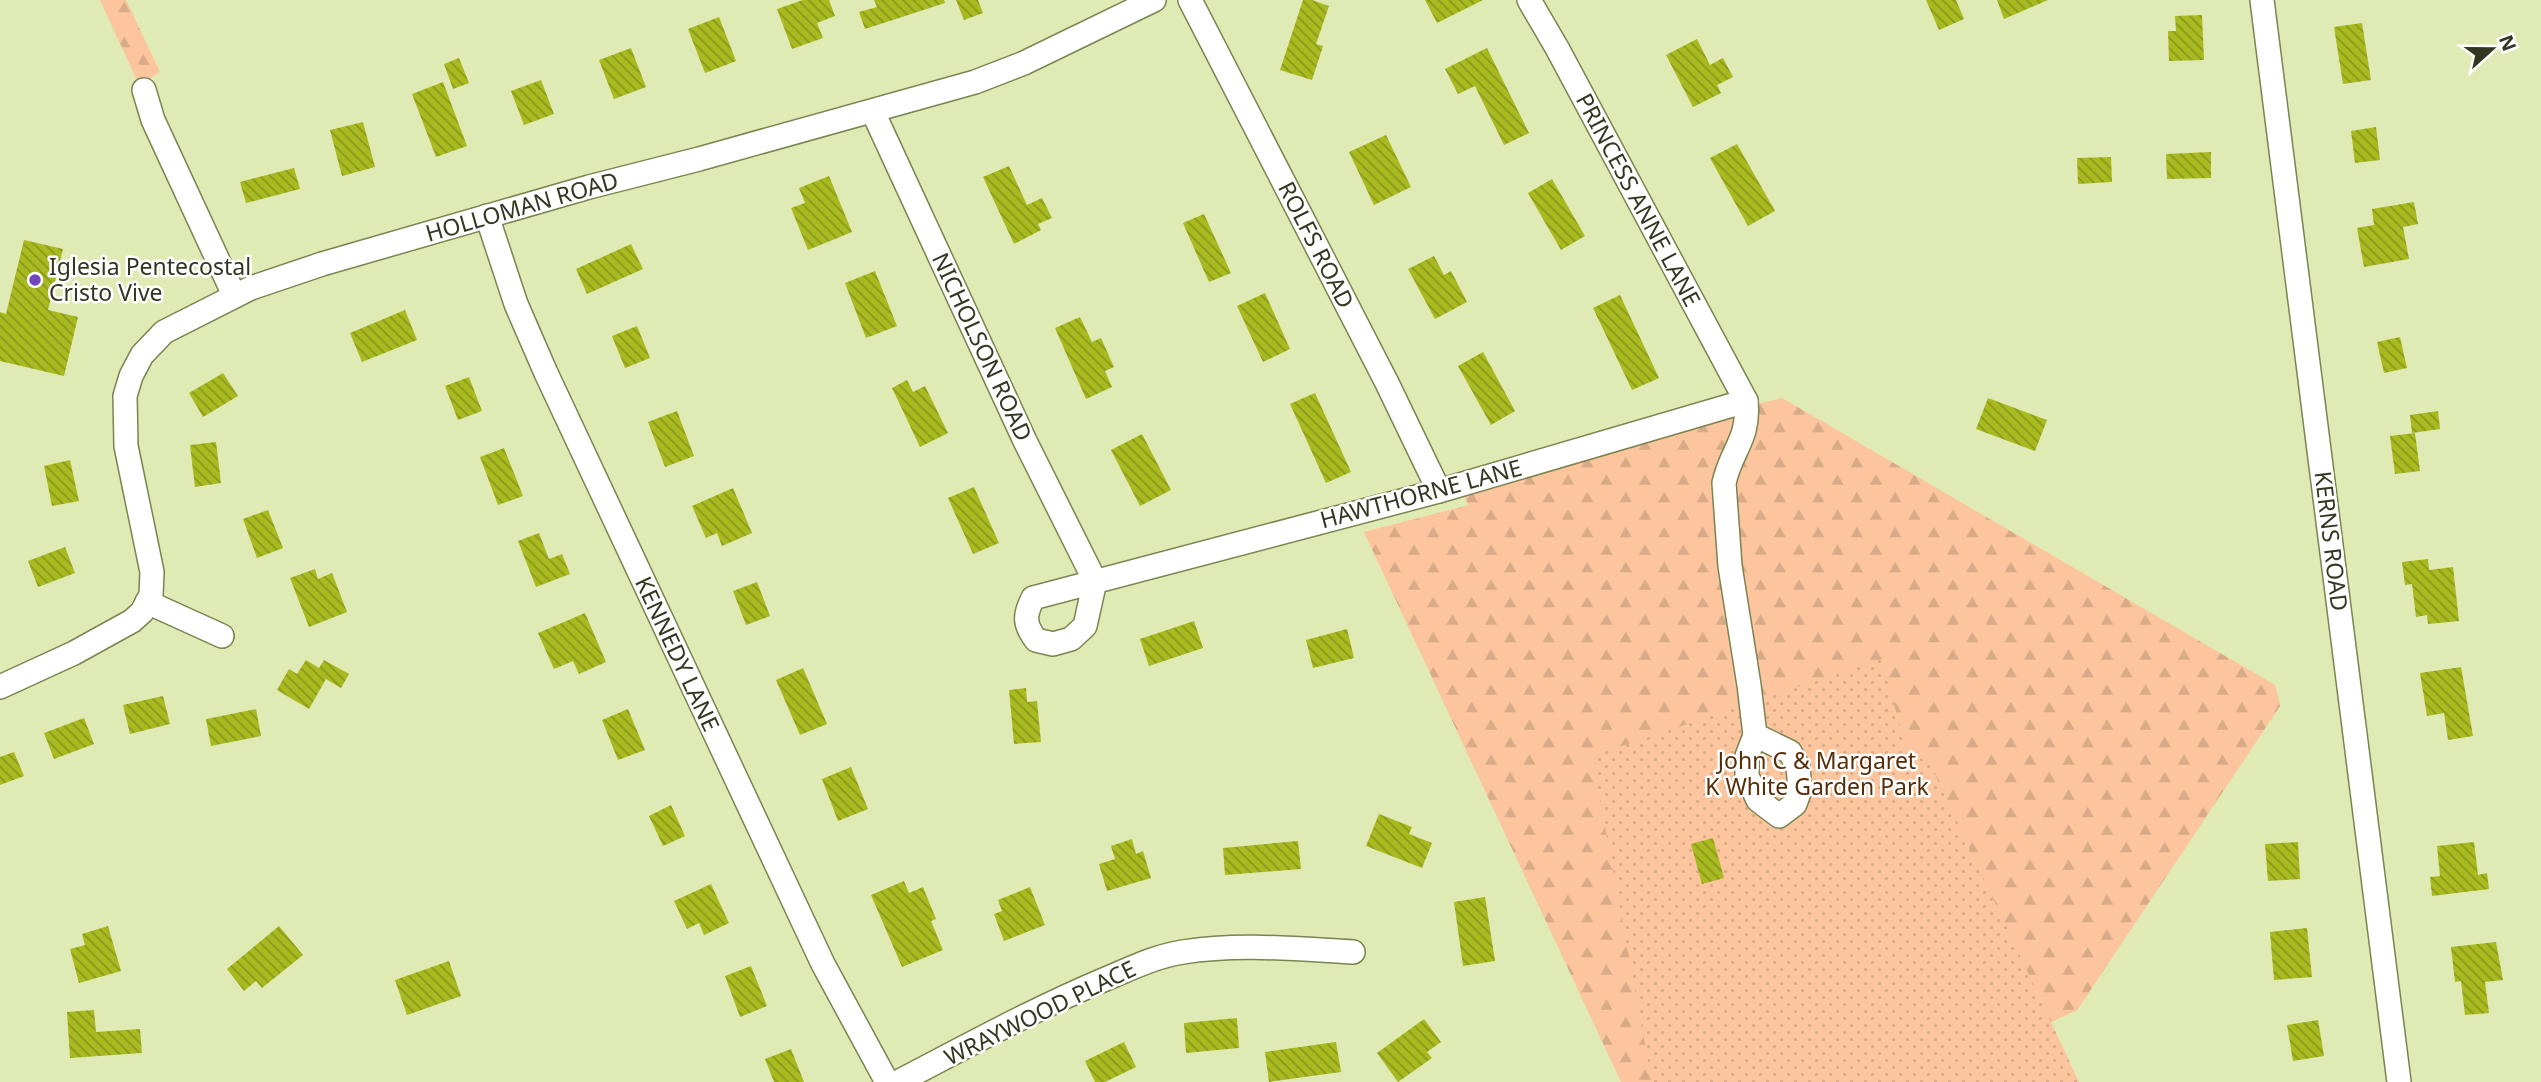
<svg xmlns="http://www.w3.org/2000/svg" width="2541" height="1082" viewBox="0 0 2541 1082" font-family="'Noto Sans',sans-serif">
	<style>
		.grass { fill: url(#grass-dots) }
		.forest { fill: url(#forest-firs) }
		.building { fill: url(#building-back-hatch) }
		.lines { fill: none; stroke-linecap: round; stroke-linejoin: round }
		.minor-casing { stroke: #7b8451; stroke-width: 26 }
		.minor { stroke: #fff; stroke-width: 23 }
		.poi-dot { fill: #7345bd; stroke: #fff; stroke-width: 2.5 }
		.labels { text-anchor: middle; stroke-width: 5; stroke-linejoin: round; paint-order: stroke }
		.street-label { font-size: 23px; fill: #333721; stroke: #fff }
		.poi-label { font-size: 23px; fill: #333721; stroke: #fff; text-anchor: start }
		.park-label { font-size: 23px; fill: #572d06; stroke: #fff }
	</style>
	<defs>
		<pattern id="grass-dots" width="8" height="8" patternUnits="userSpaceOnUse" patternTransform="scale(1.75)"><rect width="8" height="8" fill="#fcc59d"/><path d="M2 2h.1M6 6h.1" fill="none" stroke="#d8aa87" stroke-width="1.8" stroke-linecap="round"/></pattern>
		<pattern id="forest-firs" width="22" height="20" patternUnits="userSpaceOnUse" patternTransform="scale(1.75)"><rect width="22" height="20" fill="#fcc59d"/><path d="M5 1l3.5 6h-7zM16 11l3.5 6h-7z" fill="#d8aa87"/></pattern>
		<pattern id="building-back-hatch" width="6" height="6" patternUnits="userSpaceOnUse" patternTransform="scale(1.75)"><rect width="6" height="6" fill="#a8ba1f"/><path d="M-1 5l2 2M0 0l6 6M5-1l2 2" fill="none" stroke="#89981b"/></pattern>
	</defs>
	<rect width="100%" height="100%" fill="#e0eab4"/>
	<polygon class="grass" points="1469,505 2275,685 2280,706 2077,1010 2051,1022 2079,1082 1622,1082 1364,532"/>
	<g class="forest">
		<polygon points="100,0 126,0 160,72 139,85"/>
		<polygon points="1782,398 2275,685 2280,706 2077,1010 2051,1022 1931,766 1906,747 1881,659 1592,756 1652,1082 1621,1082 1364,532 1469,506 1454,477"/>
	</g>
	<g class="building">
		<polygon points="803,0 829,0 835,16 817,23 823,38 792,49 777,9"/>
		<polygon points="874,0 944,0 945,3 865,29 859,12 877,7"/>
		<polygon points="956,0 978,0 983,13 964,20"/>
		<polygon points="1303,0 1312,0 1329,6 1316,44 1323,46 1312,80 1280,70"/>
		<polygon points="1425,0 1483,0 1437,23"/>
		<polygon points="1926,0 1956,0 1964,19 1939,30"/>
		<polygon points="1997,0 2048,0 2004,19"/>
		<polygon points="2202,15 2204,60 2169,61 2168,31 2176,31 2175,16"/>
		<polygon points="719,17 736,61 705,73 688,29"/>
		<polygon points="2362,23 2371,80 2343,84 2334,27"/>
		<polygon points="1697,39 1710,65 1723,58 1733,77 1717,85 1721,93 1693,107 1666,55"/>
		<polygon points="631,48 646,87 614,99 599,60"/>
		<polygon points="1487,48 1529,133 1504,145 1475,86 1458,94 1445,69"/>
		<polygon points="459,58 469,83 453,89 444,64"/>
		<polygon points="541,80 554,114 524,125 511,91"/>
		<polygon points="443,82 467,146 436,157 412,94"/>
		<polygon points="363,122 375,167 342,176 330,130"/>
		<polygon points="2376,127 2380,160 2355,163 2351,131"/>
		<polygon points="1386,135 1411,187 1374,205 1349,152"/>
		<polygon points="1737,144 1775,211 1748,226 1710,158"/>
		<polygon points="2211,152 2211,178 2167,179 2166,154"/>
		<polygon points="2111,157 2112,182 2078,184 2077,158"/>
		<polygon points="1009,166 1027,205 1042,198 1052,218 1038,224 1041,230 1014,244 983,177"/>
		<polygon points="294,168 300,189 246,203 240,182"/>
		<polygon points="829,176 852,232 808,250 791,208 805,203 799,188"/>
		<polygon points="1552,179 1585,236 1561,250 1528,193"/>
		<polygon points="2414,202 2418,224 2403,227 2409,259 2364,267 2357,228 2374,225 2372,209"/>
		<polygon points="1204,214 1231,273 1209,282 1183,223"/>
		<polygon points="24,240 63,249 48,310 78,317 64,376 0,361 0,312 6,314"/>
		<polygon points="631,244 643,269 587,294 576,269"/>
		<polygon points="1434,256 1444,275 1451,271 1467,302 1435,319 1408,269"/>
		<polygon points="875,271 897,326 866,338 845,283"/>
		<polygon points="1265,293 1290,349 1263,362 1237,306"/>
		<polygon points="1620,295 1659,378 1632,390 1593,308"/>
		<polygon points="405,310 417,340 362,362 350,333"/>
		<polygon points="1080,317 1092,342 1101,338 1114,367 1105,371 1112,387 1086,399 1055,328"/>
		<polygon points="637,326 650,358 625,368 612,336"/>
		<polygon points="2400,337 2407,368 2384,373 2377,342"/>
		<polygon points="1483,352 1515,411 1491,425 1458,366"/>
		<polygon points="223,373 238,396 203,417 189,393"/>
		<polygon points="469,377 482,411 458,420 445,386"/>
		<polygon points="907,380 913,392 925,386 948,433 920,447 892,388"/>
		<polygon points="1315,393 1351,472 1326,483 1290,404"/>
		<polygon points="1988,398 2047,420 2035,451 1976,429"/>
		<polygon points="677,411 694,456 665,467 648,422"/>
		<polygon points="2438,411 2440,429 2412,433 2410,415"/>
		<polygon points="2415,433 2420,471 2395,474 2390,436"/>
		<polygon points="1142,434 1171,490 1140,506 1111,450"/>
		<polygon points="216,442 221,483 195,487 190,445"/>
		<polygon points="504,448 523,496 498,505 480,457"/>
		<polygon points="70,460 79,501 52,506 44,466"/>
		<polygon points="974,487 999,543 973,554 948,498"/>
		<polygon points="733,488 752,533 722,546 717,533 706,538 692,506"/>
		<polygon points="268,510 283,548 257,558 243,519"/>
		<polygon points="539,533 549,559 562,554 570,574 536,587 518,541"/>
		<polygon points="65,547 75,573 38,587 28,561"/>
		<polygon points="2428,559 2429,570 2453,567 2459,621 2428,624 2427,615 2416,617 2412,584 2405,585 2402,562"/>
		<polygon points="315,569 318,579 332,573 347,612 309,627 290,578"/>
		<polygon points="757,582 770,616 746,625 733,591"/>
		<polygon points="585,613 606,662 579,674 573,661 554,669 538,633"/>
		<polygon points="1194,621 1203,648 1149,666 1140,639"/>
		<polygon points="1347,629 1354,658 1313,668 1306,640"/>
		<polygon points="306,660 319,668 324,660 349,674 341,688 326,679 309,709 277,690 289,669 297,674"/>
		<polygon points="2461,667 2473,736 2448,740 2444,713 2427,716 2420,673"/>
		<polygon points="803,668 827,724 800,735 776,680"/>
		<polygon points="1026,688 1027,702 1037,701 1041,742 1014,744 1009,690"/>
		<polygon points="163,696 170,724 130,734 123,705"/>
		<polygon points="256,709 261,736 211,746 206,719"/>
		<polygon points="628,709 645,750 618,760 602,720"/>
		<polygon points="84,718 94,744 54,759 44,733"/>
		<polygon points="14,752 24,776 0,785 0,757"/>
		<polygon points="851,767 868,809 838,821 822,779"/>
		<polygon points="671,805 685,836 663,846 649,816"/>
		<polygon points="1379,814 1412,827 1409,834 1432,843 1422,868 1366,846"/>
		<polygon points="1713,838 1724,878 1702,884 1691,844"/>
		<polygon points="1132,839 1136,854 1143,851 1151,878 1107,891 1099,864 1115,859 1111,846"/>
		<polygon points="1298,841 1301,869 1225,875 1223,848"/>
		<polygon points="2298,842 2300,879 2268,881 2265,844"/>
		<polygon points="2474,842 2478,875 2487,873 2489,889 2432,896 2430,877 2440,876 2437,846"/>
		<polygon points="904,881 909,893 923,887 936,919 931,921 943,950 902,967 871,895"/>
		<polygon points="711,884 729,923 704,935 699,923 687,929 674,901"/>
		<polygon points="1030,887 1045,925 1004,941 994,914 1002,911 998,900"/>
		<polygon points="1485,897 1495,961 1463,966 1454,902"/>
		<polygon points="108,926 121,971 79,983 70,949 85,945 82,934"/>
		<polygon points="279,926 303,955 262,988 256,981 244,991 227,969"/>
		<polygon points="2307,928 2312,977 2274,980 2270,932"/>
		<polygon points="2496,942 2503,980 2485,982 2489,1013 2465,1015 2461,981 2455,982 2451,947"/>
		<polygon points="449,961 461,996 407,1015 395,980"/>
		<polygon points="751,966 767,1006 740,1017 725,976"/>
		<polygon points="94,1010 96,1032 140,1029 142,1053 70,1058 67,1012"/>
		<polygon points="1237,1018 1239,1048 1186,1053 1184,1023"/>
		<polygon points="1424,1019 1441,1042 1427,1052 1432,1058 1398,1082 1377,1053"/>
		<polygon points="2318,1020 2324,1056 2293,1061 2287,1025"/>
		<polygon points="1124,1042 1136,1067 1105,1082 1095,1082 1085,1061"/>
		<polygon points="1336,1042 1341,1072 1269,1082 1265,1052"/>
		<polygon points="791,1049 804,1082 774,1082 765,1059"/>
	</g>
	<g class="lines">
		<g class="minor-casing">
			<g id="minor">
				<polyline points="1190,0 1387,383 1439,491"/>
				<path d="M1529,0L1557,48L1746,401C1750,439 1731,450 1724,483L1730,566L1749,685L1755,735L1747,756V776L1758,800L1779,816L1795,804L1800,790L1798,767L1790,752L1755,735"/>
				<polyline points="2262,0 2399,1082"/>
				<polyline points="144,90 153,120 234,295"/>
				<path d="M873,112L1025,441L1095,581L1085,626L1071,639L1053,644L1036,640C1024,624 1024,616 1033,598L1439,491L1746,401"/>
				<polyline points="487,216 516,304 546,373 823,964 887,1082"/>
				<polyline points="147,602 222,636"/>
				<polyline points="0,687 74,653 132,621 142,612 151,595 152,572 126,446 125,396 131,376 142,355 164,332 251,288 322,264 589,187 699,159 975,82 1024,63 1154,0"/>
				<path d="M898,1082C967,1046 1036,1008 1108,978C1132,968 1156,956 1183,952C1239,943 1296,949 1353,952"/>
			</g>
		</g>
		<use href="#minor" class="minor"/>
	</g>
	<circle class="poi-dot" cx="35" cy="280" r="7"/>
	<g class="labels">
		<g class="street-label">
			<text transform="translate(1638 200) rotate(62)" y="8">PRINCESS ANNE LANE</text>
			<text transform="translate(522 207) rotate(-16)" y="8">HOLLOMAN ROAD</text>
			<text transform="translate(1316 245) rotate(63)" y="8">ROLFS ROAD</text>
			<text transform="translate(982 347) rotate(65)" y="8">NICHOLSON ROAD</text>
			<text transform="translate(1421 494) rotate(-15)" y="8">HAWTHORNE LANE</text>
			<text transform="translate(2331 541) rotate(83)" y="8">KERNS ROAD</text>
			<text transform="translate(677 654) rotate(65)" y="8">KENNEDY LANE</text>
			<text transform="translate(1040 1013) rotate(-26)" y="8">WRAYWOOD PLACE</text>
		</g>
		<g class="poi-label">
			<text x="49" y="275">Iglesia Pentecostal<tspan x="49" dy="26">Cristo Vive</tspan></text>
		</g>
		<g class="park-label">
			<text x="1817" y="769">John C &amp; Margaret<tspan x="1817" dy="26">K White Garden Park</tspan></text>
		</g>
	</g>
	<g transform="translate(2492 49) rotate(69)" stroke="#ffffff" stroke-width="5" paint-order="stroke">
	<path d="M0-5L12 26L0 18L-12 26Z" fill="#333721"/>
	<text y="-10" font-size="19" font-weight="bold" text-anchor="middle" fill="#333721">N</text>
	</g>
</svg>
